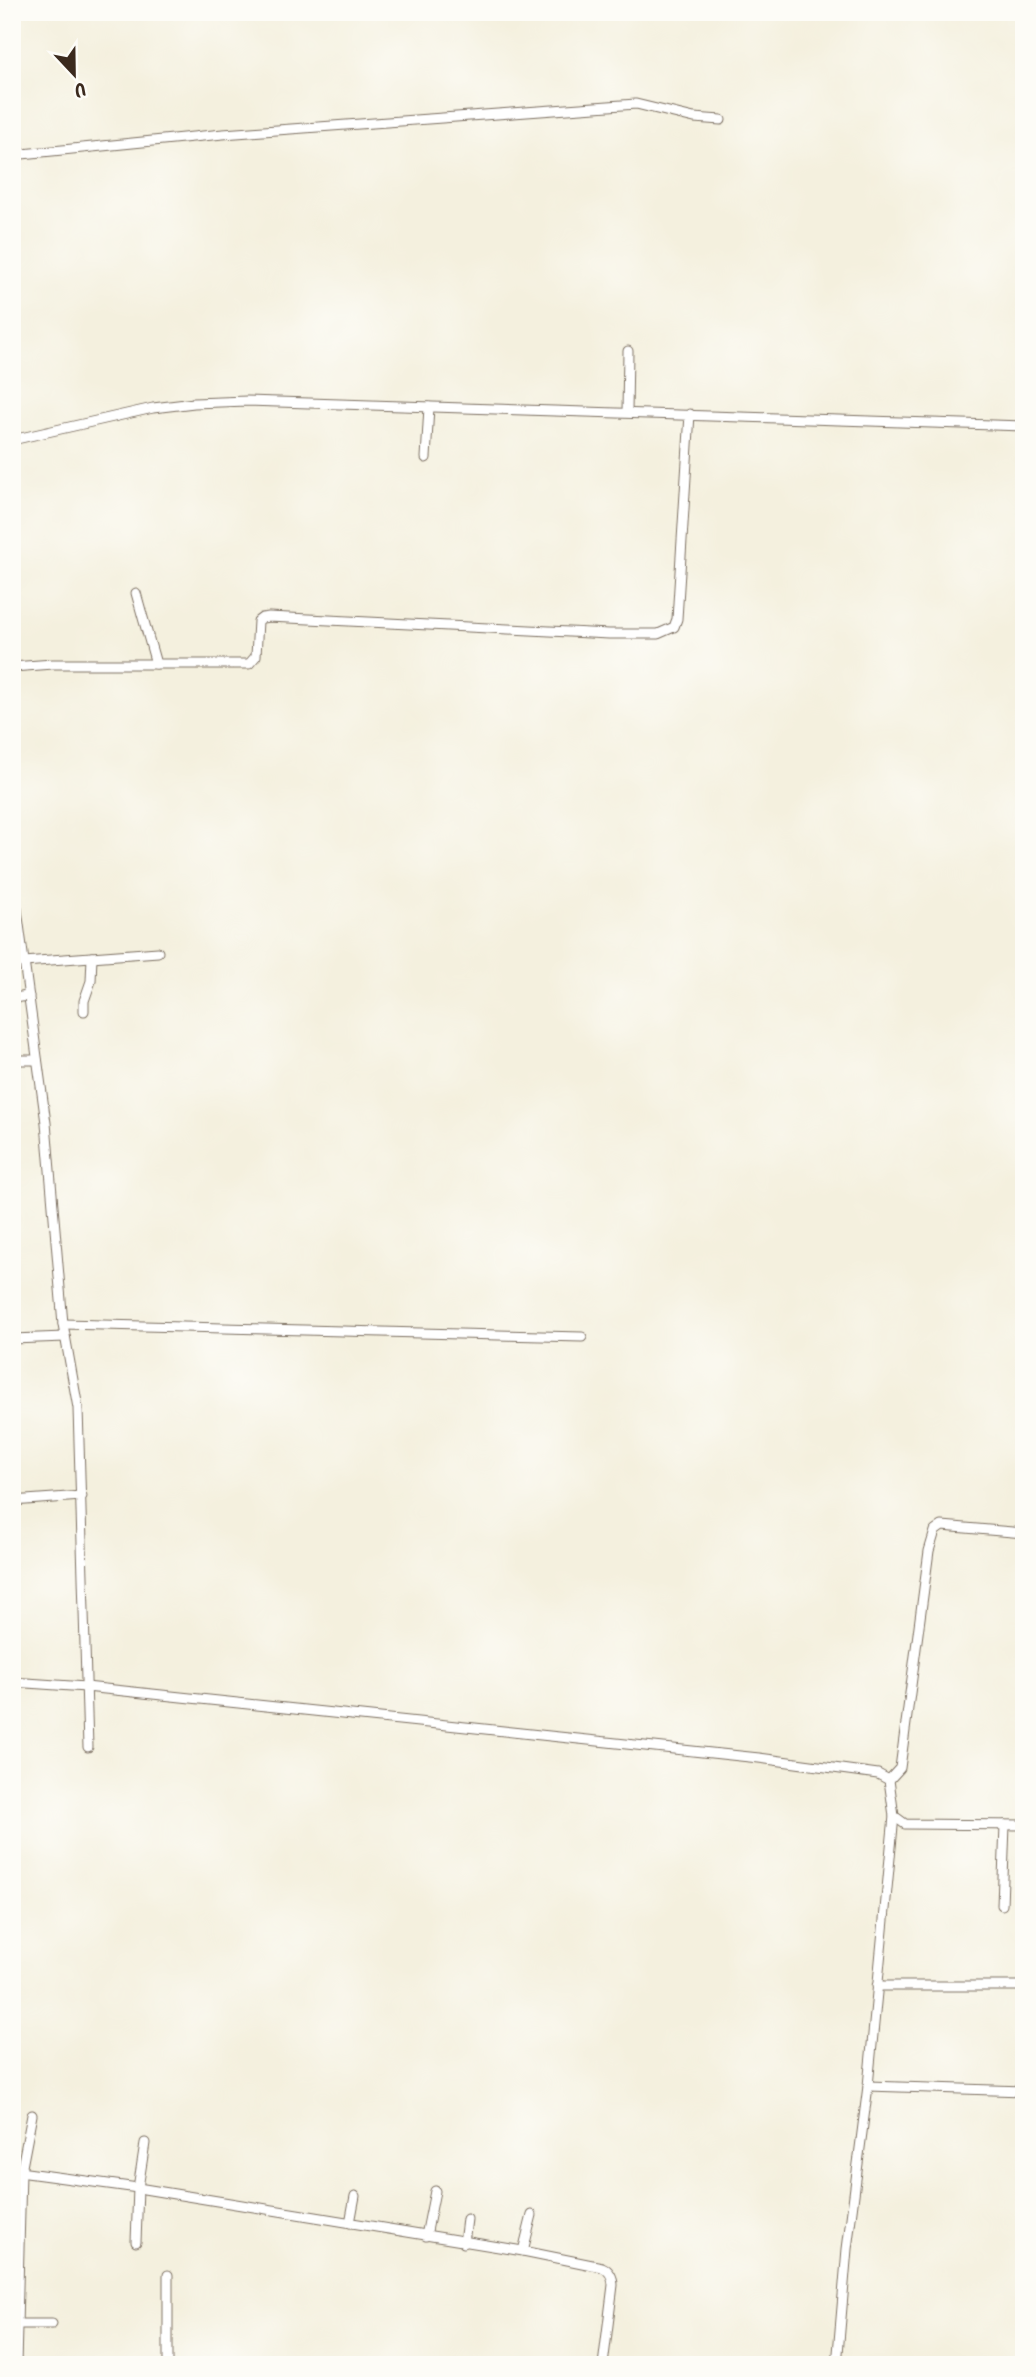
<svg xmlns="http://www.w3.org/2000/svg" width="1036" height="2377" viewBox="0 0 1036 2377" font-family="Kalam,sans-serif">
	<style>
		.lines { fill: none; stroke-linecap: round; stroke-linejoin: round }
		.minor-casing { stroke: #7c6f61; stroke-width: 11 }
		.minor { stroke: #fff; stroke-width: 9 }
	</style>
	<rect width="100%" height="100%" fill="#fdfcf7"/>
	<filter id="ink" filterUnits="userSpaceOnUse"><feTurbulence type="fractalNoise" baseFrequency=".0143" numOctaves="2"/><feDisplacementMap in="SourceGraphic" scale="14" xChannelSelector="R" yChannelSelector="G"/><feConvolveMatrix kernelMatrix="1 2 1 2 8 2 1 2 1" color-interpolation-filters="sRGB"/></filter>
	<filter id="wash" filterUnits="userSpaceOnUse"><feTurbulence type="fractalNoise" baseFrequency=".00686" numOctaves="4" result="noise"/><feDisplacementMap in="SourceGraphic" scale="28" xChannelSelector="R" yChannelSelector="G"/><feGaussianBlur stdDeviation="1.57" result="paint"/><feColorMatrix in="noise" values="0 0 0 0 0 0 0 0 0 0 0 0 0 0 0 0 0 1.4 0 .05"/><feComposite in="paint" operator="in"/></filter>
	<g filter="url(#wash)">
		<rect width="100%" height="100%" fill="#f4f0de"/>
	</g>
	<g filter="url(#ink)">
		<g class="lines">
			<g class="minor-casing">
				<g id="minor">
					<polyline points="12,155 223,134 636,104 694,118 721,120"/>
					<polyline points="627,412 628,351"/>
					<polyline points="12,440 153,408 194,403 247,401 1024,426"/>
					<polyline points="426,458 429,407"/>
					<polyline points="136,593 156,664"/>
					<polyline points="12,667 53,664 249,664 256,656 258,621 262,618 269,617 609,634 658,634 674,627 677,619 690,414"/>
					<polyline points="12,873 46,1123 63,1324 78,1408 88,1747"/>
					<polyline points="24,962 158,952"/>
					<polyline points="12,998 29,996"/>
					<polyline points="84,1011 84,1001 91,981 92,957"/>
					<polyline points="12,1060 37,1060"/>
					<polyline points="63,1324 582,1337"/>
					<polyline points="12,1339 65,1337"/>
					<polyline points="12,1501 82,1496"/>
					<polyline points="12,1682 86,1687 759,1758 878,1774 889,1780 894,1816 905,1824 1024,1825"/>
					<polyline points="889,1780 900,1768 929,1551 935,1531 942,1526 1024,1533"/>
					<polyline points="1002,1905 1005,1825"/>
					<polyline points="877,1986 1024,1986"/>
					<polyline points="868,2086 1024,2091"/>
					<path d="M12,2171L138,2188L523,2251L602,2267C609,2270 613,2277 613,2285L603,2365"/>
					<polyline points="350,2223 355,2196"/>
					<polyline points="426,2236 435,2191"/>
					<polyline points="136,2242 138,2188 145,2143"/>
					<polyline points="464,2243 467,2219"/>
					<polyline points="523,2251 532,2215"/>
					<polyline points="18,2324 52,2324"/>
					<polyline points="16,2365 21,2172 32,2115"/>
					<polyline points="168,2365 168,2275"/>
					<polyline points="837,2365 847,2249 868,2086 894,1816"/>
				</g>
			</g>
			<use href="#minor" class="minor"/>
		</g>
	</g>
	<rect width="1036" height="2377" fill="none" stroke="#fdfcf7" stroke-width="42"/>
	<g transform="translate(74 74) rotate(158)" stroke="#fdfcf7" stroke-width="5" paint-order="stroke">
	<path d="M0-5L12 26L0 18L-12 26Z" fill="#3b2a1e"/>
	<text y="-10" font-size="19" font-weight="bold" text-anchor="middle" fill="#3b2a1e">U</text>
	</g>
</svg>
